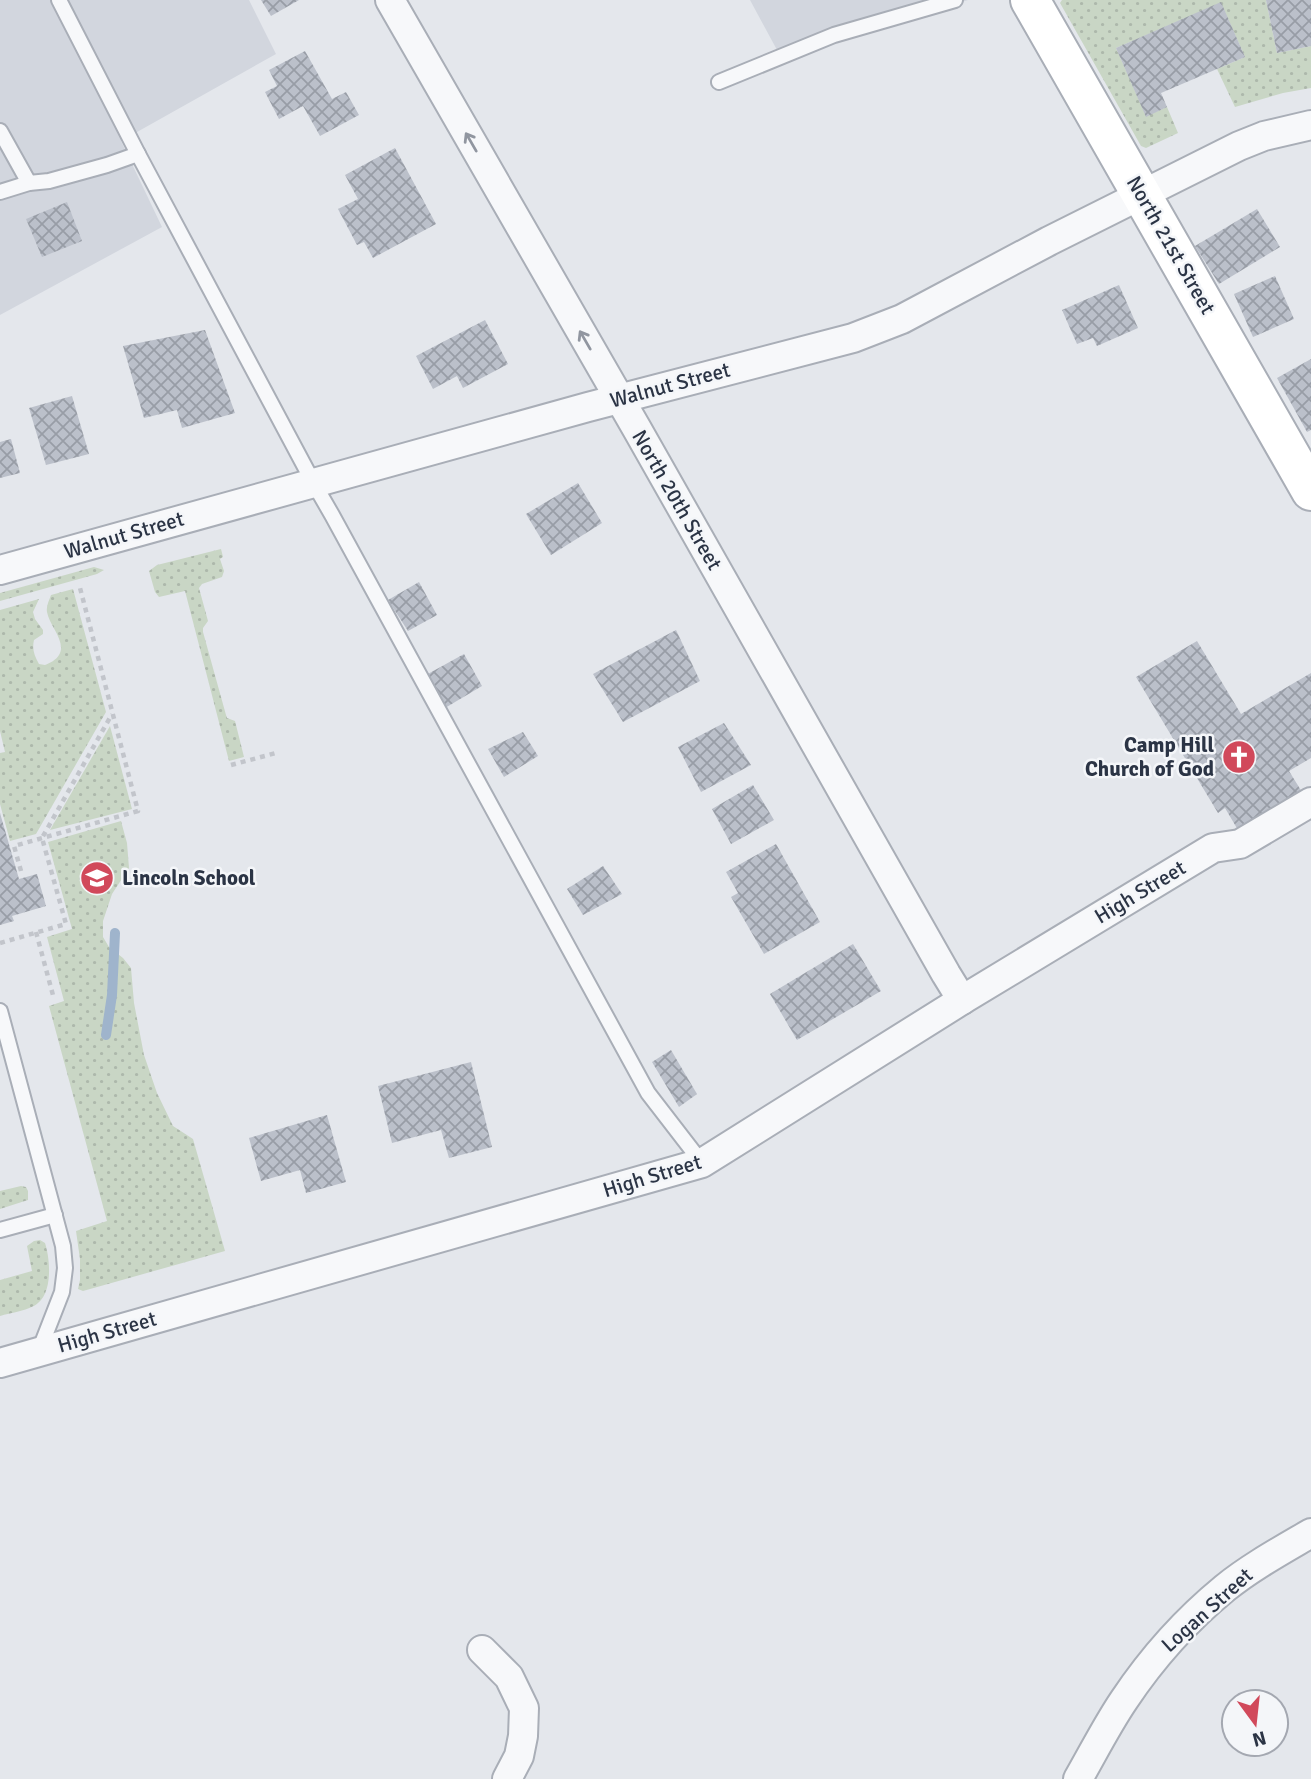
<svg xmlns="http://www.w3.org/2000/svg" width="1311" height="1779" viewBox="0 0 1311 1779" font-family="Signika,sans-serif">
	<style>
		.built { fill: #d2d6de }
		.grass { fill: url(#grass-dots) }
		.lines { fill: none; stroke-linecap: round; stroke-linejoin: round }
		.stream { stroke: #9fb4cc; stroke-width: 10 }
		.building { fill: url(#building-cross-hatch) }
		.lane-casing { stroke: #a9aeb7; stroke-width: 18 }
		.street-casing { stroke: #a9aeb7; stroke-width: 32 }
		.secondary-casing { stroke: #a9aeb7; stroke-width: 42 }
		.path { stroke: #c2c5cb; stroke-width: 4.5; stroke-dasharray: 5 5; stroke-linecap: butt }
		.lane { stroke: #f7f8fa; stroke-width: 14 }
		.street { stroke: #f7f8fa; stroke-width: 28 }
		.secondary { stroke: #fff; stroke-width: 38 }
		.oneway { stroke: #9196a0 }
		.labels { text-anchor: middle; stroke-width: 5; stroke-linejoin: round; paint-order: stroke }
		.street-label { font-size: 21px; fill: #2b3445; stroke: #f4f6f9 }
		.poi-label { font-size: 21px; font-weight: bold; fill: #2b3445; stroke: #f4f6f9; text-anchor: end }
	</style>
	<defs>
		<pattern id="grass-dots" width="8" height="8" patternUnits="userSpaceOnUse" patternTransform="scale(1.75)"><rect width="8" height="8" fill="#c9d6c5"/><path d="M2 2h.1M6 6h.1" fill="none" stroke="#adb8ab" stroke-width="1.8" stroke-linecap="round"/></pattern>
		<pattern id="building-cross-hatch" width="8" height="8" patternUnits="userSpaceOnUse" patternTransform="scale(1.75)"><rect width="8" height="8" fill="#bbc0ca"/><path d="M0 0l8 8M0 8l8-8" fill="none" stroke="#989da6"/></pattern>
	</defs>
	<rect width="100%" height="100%" fill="#e4e7ec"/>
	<g class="built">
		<polygon points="0,0 249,0 276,54 121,141 162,227 0,315"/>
		<polygon points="750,0 968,0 837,40 783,61"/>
	</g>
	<g class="grass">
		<polygon points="1062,0 1266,0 1277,53 1311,46 1311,88 1283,93 1235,107 1217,69 1245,57 1221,3 1116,48 1146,116 1167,107 1178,133 1146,148 1141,146 1060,3"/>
		<polygon points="221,549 223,557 220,559 224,571 222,577 202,584 199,588 208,621 203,628 203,632 226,715 227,718 235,721 244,757 229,761 185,591 159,597 155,592 149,571 157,565"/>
		<polygon points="94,567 104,570 97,574 0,601 0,593"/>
		<path d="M73,589L106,712L36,834L10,841L0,804V753L5,752L0,731V610L39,599L33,612L35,619L43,630V634L34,640C32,649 34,655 39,664L45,665C50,663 56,660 59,655C67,642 49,625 47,612C46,606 49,601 51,595Z"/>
		<polygon points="110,726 132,809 50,830"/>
		<polygon points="121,821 127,843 129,868 112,894 103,921 103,937 109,947 123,958 131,968 134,1003 144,1055 157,1093 173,1126 193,1139 225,1251 83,1291 78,1289 80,1280 80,1259 76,1231 107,1221 49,1006 64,1001 47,937 72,929 48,842"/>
		<polygon points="21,1186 26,1187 28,1191 28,1200 0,1209 0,1191"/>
		<path d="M40,1240L45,1243C50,1258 53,1291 38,1303C31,1310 10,1313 0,1316V1280L32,1271L27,1246L34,1241Z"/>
	</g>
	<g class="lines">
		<polyline class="stream" points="106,1035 112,995 115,933"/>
	</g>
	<g class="building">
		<polygon points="261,0 299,0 271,16"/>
		<polygon points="1266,0 1311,0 1311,46 1277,53"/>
		<polygon points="1221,2 1245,57 1161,93 1167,107 1146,117 1116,48"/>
		<polygon points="305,51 332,99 346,92 359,115 320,136 303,106 279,119 265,92 277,86 269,70"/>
		<polygon points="395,148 436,224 373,258 364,242 357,245 338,209 358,199 345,175"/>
		<polygon points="67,202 82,241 42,257 26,219"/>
		<polygon points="1257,209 1280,247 1219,284 1195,246"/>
		<polygon points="1275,276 1294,319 1253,337 1234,294"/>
		<polygon points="1119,285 1138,328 1097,346 1093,338 1077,344 1062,310"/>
		<polygon points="485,320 508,364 463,388 457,376 433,389 416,356"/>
		<polygon points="205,330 235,413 182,428 177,410 144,418 123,346"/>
		<polygon points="1311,359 1311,430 1307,432 1277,378"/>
		<polygon points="72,396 89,454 46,465 29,408"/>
		<polygon points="11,439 20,473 0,478 0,442"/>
		<polygon points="578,483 602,523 551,555 526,514"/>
		<polygon points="419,582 437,615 408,631 388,600"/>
		<polygon points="676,630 700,681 623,722 593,674"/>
		<polygon points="1197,641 1241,714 1311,673 1311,758 1289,771 1302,792 1238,830 1225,808 1218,813 1136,677"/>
		<polygon points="464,654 482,686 445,708 426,675"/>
		<polygon points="724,723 751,765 701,792 678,747"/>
		<polygon points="523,732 538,756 504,777 488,749"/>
		<polygon points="753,785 774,820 731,844 712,809"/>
		<polygon points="0,813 19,879 37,874 46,906 12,916 14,921 0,925"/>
		<polygon points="776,844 820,922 764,954 731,897 738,893 726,872"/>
		<polygon points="603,866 622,894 583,915 567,889"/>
		<polygon points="853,944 881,991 797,1040 770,994"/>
		<polygon points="671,1050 697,1094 679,1107 652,1062"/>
		<polygon points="471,1062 492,1147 449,1158 441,1130 392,1143 378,1086"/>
		<polygon points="327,1115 346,1182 306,1193 300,1170 261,1181 249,1138"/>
	</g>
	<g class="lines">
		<g class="lane-casing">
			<g id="lane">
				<polyline points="59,0 138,154 313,482 332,515 648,1093 702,1163"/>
				<polyline points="719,82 834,35 955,0"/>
				<polyline points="0,131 29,183"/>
				<polyline points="0,192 29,183 49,181 107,165 138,154"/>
				<polyline points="0,1011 63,1246 65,1268 62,1292 39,1351"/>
				<polyline points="0,1230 55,1215"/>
			</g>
		</g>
		<g class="street-casing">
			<g id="street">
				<polyline points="390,0 637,429 946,974 962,1000"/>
				<polyline points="0,570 588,407 853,338 902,319 1049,241 1239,146 1264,136 1311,125"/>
				<polyline points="0,1363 702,1163 962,1000 1213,848 1240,844 1311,802"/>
				<polyline points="482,1650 509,1677 524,1708 523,1736 519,1756 507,1779"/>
				<path d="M1078,1779C1093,1753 1107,1725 1124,1700C1152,1658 1186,1620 1225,1588C1251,1567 1282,1550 1311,1533"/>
			</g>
		</g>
		<g class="secondary-casing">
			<polyline id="secondary" points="1030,0 1311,491"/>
		</g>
		<g class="path">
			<polyline points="231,765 276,753"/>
			<polyline points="21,871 14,846 138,811 79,584"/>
			<polyline points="36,932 54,999"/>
			<polyline points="0,943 66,924 42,838 112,714"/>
		</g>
		<use href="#lane" class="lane"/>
		<use href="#street" class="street"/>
		<use href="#secondary" class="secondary"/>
	</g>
	<defs><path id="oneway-shaft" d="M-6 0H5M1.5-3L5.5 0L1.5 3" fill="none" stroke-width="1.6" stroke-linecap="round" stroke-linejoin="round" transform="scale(1.75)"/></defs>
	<g class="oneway">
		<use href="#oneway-shaft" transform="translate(471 142) rotate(-120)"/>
		<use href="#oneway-shaft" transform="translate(585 340) rotate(-120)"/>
	</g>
	<defs>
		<g id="church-disc" transform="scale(1.75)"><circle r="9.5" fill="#d1495b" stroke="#f4f6f9"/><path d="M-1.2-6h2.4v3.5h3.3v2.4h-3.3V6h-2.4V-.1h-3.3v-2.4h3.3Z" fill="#fff"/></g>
		<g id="school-disc" transform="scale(1.75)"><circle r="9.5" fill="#d1495b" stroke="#f4f6f9"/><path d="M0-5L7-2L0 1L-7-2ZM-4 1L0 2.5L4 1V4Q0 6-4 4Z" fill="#fff"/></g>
	</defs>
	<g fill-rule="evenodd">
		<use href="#church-disc" x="1239" y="757"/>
		<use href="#school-disc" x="97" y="878"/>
	</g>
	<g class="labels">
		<g class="street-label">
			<text transform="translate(1171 245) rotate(60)" y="7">North 21st Street</text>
			<text transform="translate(670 385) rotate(-15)" y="7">Walnut Street</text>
			<text transform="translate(677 500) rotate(60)" y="7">North 20th Street</text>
			<text transform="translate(124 535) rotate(-16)" y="7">Walnut Street</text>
			<text transform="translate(1140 892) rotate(-31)" y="7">High Street</text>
			<text transform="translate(652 1176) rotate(-17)" y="7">High Street</text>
			<text transform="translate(107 1332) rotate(-16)" y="7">High Street</text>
			<text transform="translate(1207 1610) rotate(-42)" y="7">Logan Street</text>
		</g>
		<g class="poi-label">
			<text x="1214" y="752">Camp Hill<tspan x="1214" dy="24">Church of God</tspan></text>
			<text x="122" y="885" text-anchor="start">Lincoln School</text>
		</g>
	</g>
	<g transform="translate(1255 1723) rotate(165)"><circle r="33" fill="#f4f6f9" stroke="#a4a8b1" stroke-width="2"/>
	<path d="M0-5L12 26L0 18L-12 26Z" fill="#d1495b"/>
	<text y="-10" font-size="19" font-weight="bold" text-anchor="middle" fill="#2b3445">N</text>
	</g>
</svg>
